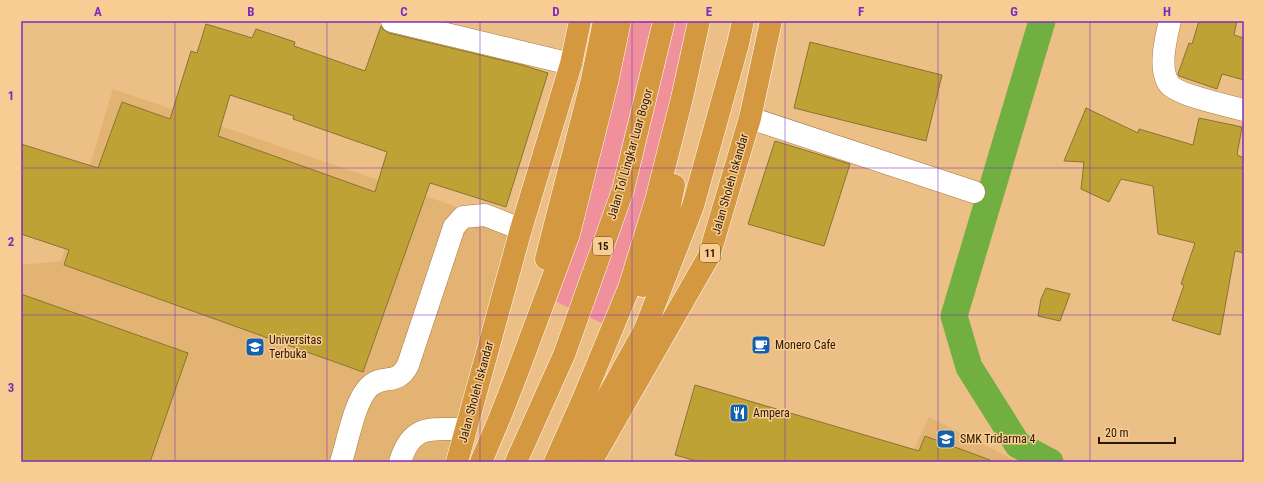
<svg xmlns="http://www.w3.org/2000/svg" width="1265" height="483" viewBox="0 0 1265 483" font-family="'Roboto Condensed',sans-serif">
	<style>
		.built { fill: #e3b373 }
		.green { fill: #ef909a }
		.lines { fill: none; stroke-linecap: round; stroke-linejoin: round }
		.canal { stroke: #71b040; stroke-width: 27 }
		.building { fill: #bea236; stroke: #877532; fill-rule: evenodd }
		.minor-casing { stroke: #a57c44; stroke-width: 23 }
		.highway-casing { stroke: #fff; stroke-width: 23 }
		.minor { stroke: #fff; stroke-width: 22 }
		.highway { stroke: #d49840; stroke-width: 22 }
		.grid { fill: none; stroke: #7b2cbf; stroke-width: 1; stroke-opacity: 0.55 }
		.labels { text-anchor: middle; stroke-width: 3; stroke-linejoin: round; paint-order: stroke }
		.shield { fill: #f8cc92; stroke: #674f2d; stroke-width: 1 }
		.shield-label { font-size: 11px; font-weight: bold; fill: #291902 }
		.street-label { font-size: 12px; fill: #291902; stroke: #f8cc92 }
		.poi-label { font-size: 12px; fill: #291902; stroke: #f8cc92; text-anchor: start }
		.neatline { fill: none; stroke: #7b2cbf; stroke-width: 1.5 }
		.grid-label { font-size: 13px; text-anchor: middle; font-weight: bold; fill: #7b2cbf }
	</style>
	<rect width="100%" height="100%" fill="#ebbf86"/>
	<g class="built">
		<polygon points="113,89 521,229 457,462 21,462 21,265 61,261"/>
		<polygon points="929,417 1018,462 908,462"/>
	</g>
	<polygon class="green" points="620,21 699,21 612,328 546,297"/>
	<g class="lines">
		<polyline class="canal" points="1042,21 954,316 969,367 1018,445 1050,462"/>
	</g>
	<g class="building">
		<polygon points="1199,21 1237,21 1234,35 1244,38 1244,80 1222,74 1217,89 1179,76 1178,74 1189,43 1192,44"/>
		<path d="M206,24L252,38L256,29L295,42L294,46L365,71L381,26L384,30L389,33L522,65L548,73L506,207L430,183L363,372L64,265L69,250L21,234V144L98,168L122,102L170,119L191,51L197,53ZM230,95L294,116L293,119L387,152L375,192L218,136Z"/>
		<polygon points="810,42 942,75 926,141 794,108"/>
		<polygon points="1086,108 1138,133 1139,129 1193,145 1199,118 1242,127 1237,155 1244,158 1244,253 1235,251 1220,335 1172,320 1184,285 1181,284 1195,243 1158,234 1153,186 1121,179 1109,202 1081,189 1084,162 1064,161"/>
		<polygon points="775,141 850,164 824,246 748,224"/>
		<polygon points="1046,288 1070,294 1060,321 1038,316 1041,299"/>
		<polygon points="21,294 188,353 150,462 21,462"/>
		<polygon points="695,385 919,451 925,436 990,460 990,462 700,462 675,455"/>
	</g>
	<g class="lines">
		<g class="minor-casing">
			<g id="minor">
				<polyline points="392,21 571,64"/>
				<path d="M1170,21C1166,38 1158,68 1169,84C1177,95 1229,106 1244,110"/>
				<polyline points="750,118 974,192"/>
				<path d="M341,462C348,441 354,402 369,387C383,373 397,387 408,365L454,227L463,217L485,215L521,229"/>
				<path d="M400,462C412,422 432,430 466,429"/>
			</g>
		</g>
		<g class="highway-casing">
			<g id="highway">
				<polyline points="546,259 591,84 604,21"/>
				<polyline points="643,286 664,234 674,185"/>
				<polyline points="593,423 645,329 693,206 738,44 743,21"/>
				<polyline points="457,462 521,229 571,64 580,21"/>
				<polyline points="481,462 500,417 518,371 569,234 607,83 620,21"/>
				<polyline points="516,462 564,355 623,190 664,21"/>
				<polyline points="555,462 583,399 629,288 656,200 682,98 699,21"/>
				<polyline points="573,462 595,407"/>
				<polyline points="591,462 709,256 750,118 771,21"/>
			</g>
		</g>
		<use href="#minor" class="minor"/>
		<use href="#highway" class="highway"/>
	</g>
	<path class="grid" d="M175,21V462M327,21V462M480,21V462M632,21V462M785,21V462M938,21V462M1090,21V462M21,168H1244M21,315H1244"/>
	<defs>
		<g id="cafe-square" transform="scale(1)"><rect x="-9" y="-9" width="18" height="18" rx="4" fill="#1360af" stroke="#f8cc92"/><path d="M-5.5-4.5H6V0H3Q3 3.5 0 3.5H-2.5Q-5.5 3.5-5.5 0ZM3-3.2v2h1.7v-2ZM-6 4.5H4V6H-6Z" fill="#fff"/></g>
		<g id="university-square" transform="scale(1)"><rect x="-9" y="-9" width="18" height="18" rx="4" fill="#1360af" stroke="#f8cc92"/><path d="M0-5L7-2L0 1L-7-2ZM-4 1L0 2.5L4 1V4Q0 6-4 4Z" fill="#fff"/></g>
		<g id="restaurant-square" transform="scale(1)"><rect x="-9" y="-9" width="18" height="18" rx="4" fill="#1360af" stroke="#f8cc92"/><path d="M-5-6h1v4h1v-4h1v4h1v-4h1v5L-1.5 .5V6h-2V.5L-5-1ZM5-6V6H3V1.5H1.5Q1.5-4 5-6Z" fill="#fff"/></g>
		<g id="school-square" transform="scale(1)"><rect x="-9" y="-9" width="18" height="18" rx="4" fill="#1360af" stroke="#f8cc92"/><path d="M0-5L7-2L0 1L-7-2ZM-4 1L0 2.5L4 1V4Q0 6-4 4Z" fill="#fff"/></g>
	</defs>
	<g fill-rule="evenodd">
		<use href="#cafe-square" x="761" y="345"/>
		<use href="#university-square" x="255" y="347"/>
		<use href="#restaurant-square" x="739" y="413"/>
		<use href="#school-square" x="946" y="439"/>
	</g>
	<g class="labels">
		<g class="shield">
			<rect x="593" y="237" width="20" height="18" rx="3"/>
			<rect x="700" y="244" width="20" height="18" rx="3"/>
		</g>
		<g class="shield-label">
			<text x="603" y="250">15</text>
			<text x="710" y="257">11</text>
		</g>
		<g class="street-label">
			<text transform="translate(630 154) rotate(-74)" y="4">Jalan Tol Lingkar Luar Bogor</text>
			<text transform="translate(730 184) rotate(-74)" y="4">Jalan Sholeh Iskandar</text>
			<text transform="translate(476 392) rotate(-75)" y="4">Jalan Sholeh Iskandar</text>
		</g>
		<g class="poi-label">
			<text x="269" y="344">Universitas<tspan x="269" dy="14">Terbuka</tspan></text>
			<text x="775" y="349">Monero Cafe</text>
			<text x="753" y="417">Ampera</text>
			<text x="960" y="443">SMK Tridarma 4</text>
		</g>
	</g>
	<rect width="1265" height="483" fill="none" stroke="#f8cc92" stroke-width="44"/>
	<path d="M1099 437v6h76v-6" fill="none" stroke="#291902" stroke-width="2"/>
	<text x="1105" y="437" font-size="12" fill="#291902" stroke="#f8cc92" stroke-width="3" paint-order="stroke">20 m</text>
	<rect x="22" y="22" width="1221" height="439" class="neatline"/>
	<g class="grid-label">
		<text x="98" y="16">A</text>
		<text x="251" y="16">B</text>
		<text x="404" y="16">C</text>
		<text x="556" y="16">D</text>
		<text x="709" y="16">E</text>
		<text x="861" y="16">F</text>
		<text x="1014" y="16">G</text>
		<text x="1167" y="16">H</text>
		<text x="11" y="100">1</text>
		<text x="11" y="246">2</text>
		<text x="11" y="392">3</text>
	</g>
</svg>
